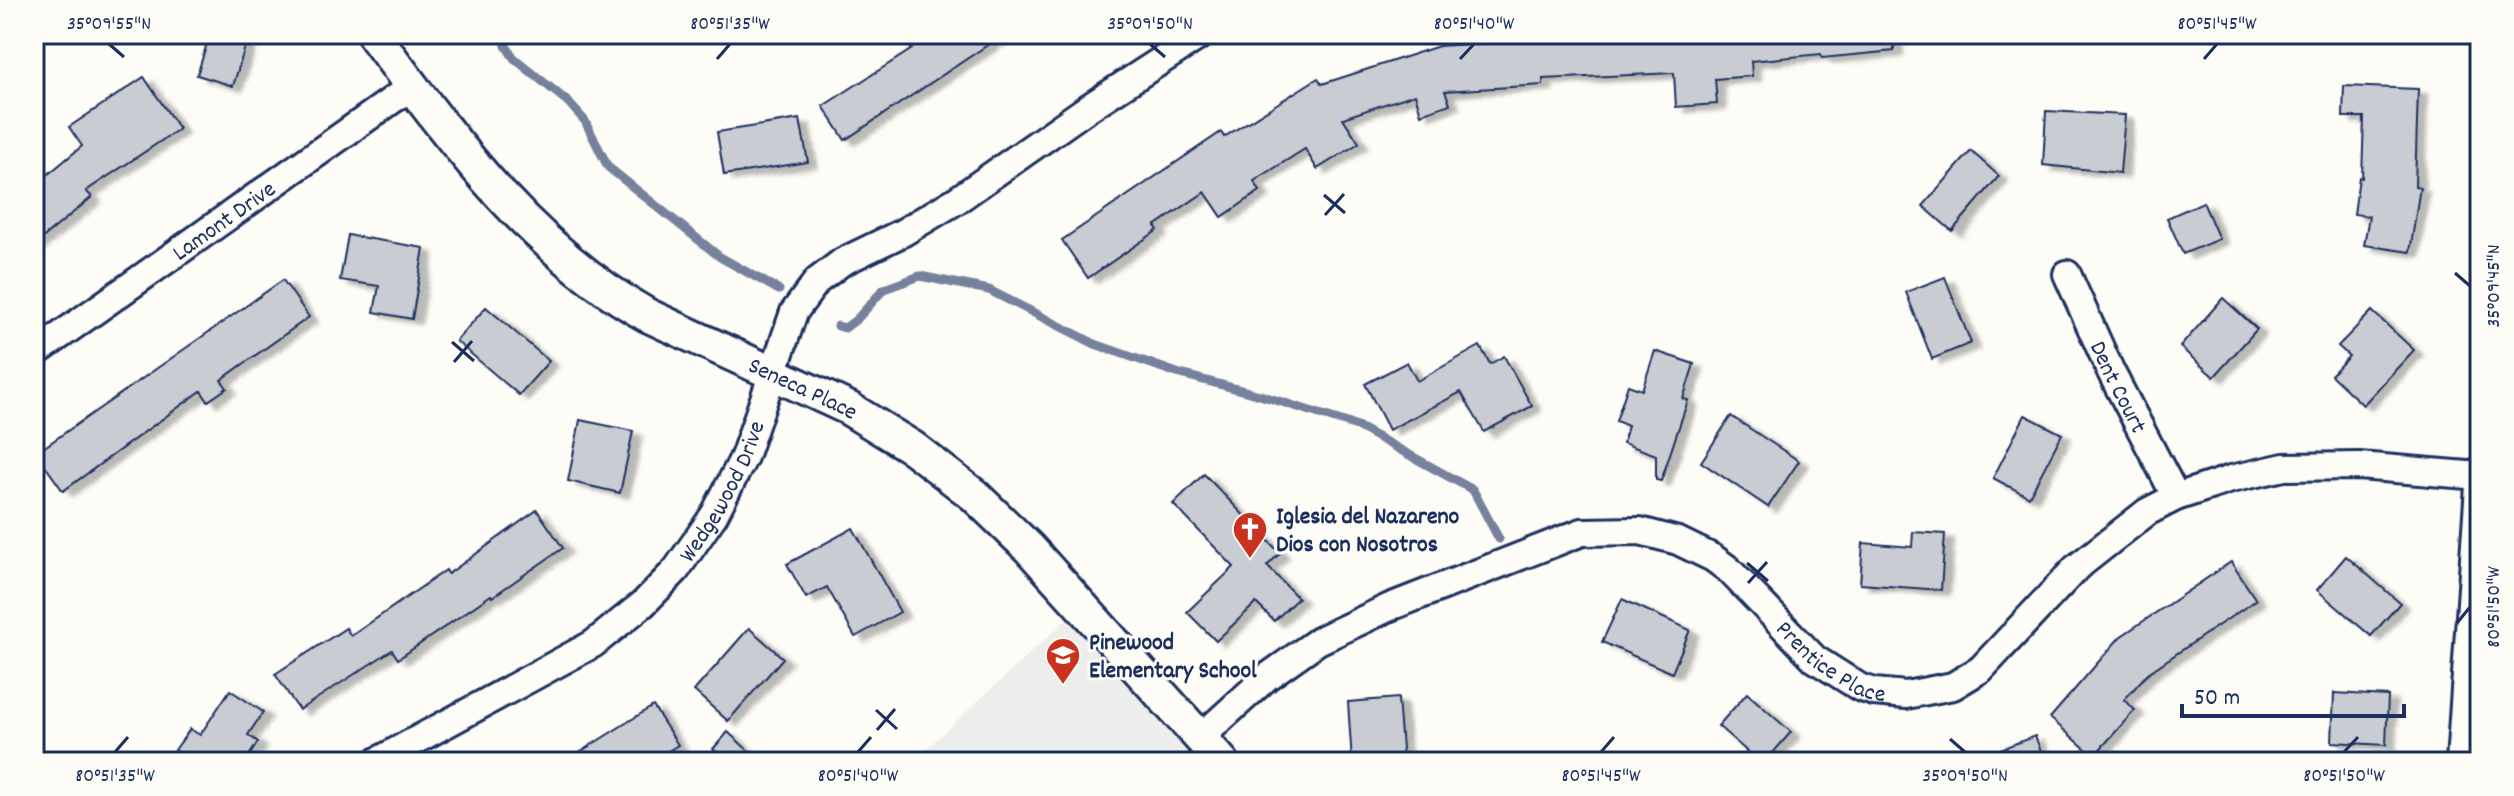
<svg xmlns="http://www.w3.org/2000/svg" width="2514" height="796" viewBox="0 0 2514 796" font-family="Dekko,sans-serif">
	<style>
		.built { fill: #edeeec }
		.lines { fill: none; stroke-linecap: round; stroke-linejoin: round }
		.stream { stroke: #76819c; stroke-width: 9 }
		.building { fill: #c9ccd3; stroke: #1b2f5e; stroke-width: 2; filter: url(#shadow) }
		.minor-casing { stroke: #1b2f5e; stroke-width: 32 }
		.tertiary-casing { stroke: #1b2f5e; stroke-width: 38 }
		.minor { stroke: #fdfcf7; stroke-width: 26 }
		.tertiary { stroke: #fdfcf7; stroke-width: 32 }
		.ticks { fill: none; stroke: #1b2f5e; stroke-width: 3 }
		.labels { text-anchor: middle; stroke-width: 6; stroke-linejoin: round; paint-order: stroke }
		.street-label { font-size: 24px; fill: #1b2f5e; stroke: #fdfcf7 }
		.poi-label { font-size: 24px; font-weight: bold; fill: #1b2f5e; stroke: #fdfcf7; text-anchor: start }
		.neatline { fill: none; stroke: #1b2f5e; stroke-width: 3 }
		.ticks-label { font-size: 20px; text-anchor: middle; fill: #1b2f5e }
	</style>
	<defs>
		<filter id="shadow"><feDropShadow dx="9" dy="5" stdDeviation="2" flood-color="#0004"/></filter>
	</defs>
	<rect width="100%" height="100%" fill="#fdfcf7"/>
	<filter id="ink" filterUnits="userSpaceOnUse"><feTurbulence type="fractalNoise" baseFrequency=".0125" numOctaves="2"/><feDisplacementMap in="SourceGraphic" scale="16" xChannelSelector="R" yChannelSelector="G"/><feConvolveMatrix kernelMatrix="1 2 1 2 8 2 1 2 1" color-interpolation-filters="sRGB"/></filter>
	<g filter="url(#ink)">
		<polygon class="built" points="1068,618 1201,762 912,762"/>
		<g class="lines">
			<g class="stream">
				<polyline points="505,34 506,46 514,58 568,102 585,121 608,167 720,257 779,290"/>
				<polyline points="838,326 845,328 857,319 884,289 920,276 989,290 1095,344 1177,373 1260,395 1357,426 1473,490 1499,539"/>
			</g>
		</g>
		<g class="building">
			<polygon points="210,34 249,34 233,86 197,75"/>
			<polygon points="927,34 1004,34 845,140 823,106 912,49 909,46"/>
			<polygon points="1572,34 1642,34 1642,40 1738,34 1893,34 1894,51 1822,58 1821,54 1751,61 1752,76 1715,79 1717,104 1676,107 1674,73 1543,79 1543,85 1445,91 1450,104 1421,114 1415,94 1343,118 1359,143 1317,169 1305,149 1254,181 1260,191 1222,217 1205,192 1155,226 1158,230 1088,278 1062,240 1221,132 1224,137 1318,78 1322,84 1439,46 1572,37"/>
			<polygon points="144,77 179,129 86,191 92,197 34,245 34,186 82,146 69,127"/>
			<polygon points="2344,86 2418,89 2415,186 2420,187 2410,252 2364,245 2369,216 2354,214 2359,177 2362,178 2364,117 2343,117"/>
			<polygon points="2046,111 2125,115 2120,173 2043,165"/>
			<polygon points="800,119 808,162 724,175 717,132"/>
			<polygon points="1971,151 1999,176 1952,231 1923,206"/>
			<polygon points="2203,202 2219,239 2183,254 2167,218"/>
			<polygon points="348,235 424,248 412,319 374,312 379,286 340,280"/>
			<polygon points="1945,277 1971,343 1932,359 1906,292"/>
			<polygon points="283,280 309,317 221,380 227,388 208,401 201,391 63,491 36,453"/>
			<polygon points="2223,298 2257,329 2214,377 2180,347"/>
			<polygon points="486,307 549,361 519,395 456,341"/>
			<polygon points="2372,311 2414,350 2363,405 2331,375 2349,356 2338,346"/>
			<polygon points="1480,346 1490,364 1504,356 1532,406 1484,432 1461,392 1389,430 1365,384 1407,362 1417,381"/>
			<polygon points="1655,351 1694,364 1683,399 1688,400 1661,481 1656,480 1656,455 1623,443 1628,426 1616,421 1628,385 1642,390"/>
			<polygon points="2025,415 2062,434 2029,497 1993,478"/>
			<polygon points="1731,416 1799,461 1768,507 1701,462"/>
			<polygon points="580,420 633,431 620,493 568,481"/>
			<polygon points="1204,474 1280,553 1267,566 1298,598 1274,621 1256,603 1216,641 1187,612 1234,567 1173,504"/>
			<polygon points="537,510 563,548 492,597 491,595 398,659 392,650 299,710 275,674 346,628 351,636 446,570 448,574"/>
			<polygon points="853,528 900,612 855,637 827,587 806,598 787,564"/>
			<polygon points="1913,532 1945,534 1941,590 1860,584 1863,543 1912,547"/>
			<polygon points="2346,556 2400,603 2371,636 2317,590"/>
			<polygon points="2231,562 2256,600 2148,673 2124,700 2135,710 2094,756 2050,718 2120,637"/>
			<polygon points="1622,599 1690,630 1672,673 1602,642"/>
			<polygon points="749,628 783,658 728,721 694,691"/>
			<polygon points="230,690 263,712 248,735 258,742 245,762 193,762 175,750 190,729 200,735"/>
			<polygon points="1747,693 1791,732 1765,762 1759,762 1718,726"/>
			<polygon points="2334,693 2388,696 2386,745 2332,742"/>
			<polygon points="1398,698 1403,762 1352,762 1348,702"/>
			<polygon points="653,706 678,745 650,762 564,762"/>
			<polygon points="728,732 761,762 728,762 713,749"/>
			<polygon points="2035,736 2045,762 1972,762 1971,760"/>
		</g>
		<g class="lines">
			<g class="minor-casing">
				<g id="minor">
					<path id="s1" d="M2067,274L2111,372L2176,497"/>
					<path id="s2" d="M34,354L412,86"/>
					<path id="s3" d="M1200,738L1267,677L1318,641L1390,607L1582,532L1640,531L1678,541L1713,558L1728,569L1815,659L1859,687L1874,692L1906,695L1953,686L1981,669L2076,568L2147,512L2176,497L2231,479L2284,467L2359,466L2480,476"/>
					<path id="s4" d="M376,762L593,644L643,604L676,570L714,515L744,457L794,312L817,281L842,262L902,233L957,200L1088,108L1202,34"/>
					<polyline points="2460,762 2480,471"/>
				</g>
			</g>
			<g class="tertiary-casing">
				<g id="tertiary">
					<path id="s5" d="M373,34C452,140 530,249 647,315L848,408L913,448L974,495L1029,548L1222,762"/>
				</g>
			</g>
			<use href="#minor" class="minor"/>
			<use href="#tertiary" class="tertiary"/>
		</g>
	</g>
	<path class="ticks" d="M109,44L124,57M1150,44L1165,57M717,59L730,44M1460,59L1474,44M2204,59L2217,44M1324,195L1345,213M1325,215L1344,194M2455,273L2470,286M452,342L474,361M454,362L472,341M1747,563L1768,581M1748,583L1767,562M2457,623L2470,607M876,710L897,729M877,730L895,709M1950,739L1965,752M115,752L128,737M858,752L871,737M1601,752L1614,737M2344,752L2358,737"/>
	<defs>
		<g id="church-pin" transform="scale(1.8)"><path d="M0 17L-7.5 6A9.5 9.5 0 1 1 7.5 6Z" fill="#c8321e" stroke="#fdfcf7"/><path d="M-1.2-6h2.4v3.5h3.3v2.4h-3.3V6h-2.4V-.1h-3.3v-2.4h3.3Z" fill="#fff"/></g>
		<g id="school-pin" transform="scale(1.8)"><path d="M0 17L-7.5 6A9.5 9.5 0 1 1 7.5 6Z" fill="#c8321e" stroke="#fdfcf7"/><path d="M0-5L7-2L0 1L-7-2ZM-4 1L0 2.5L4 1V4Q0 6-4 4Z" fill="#fff"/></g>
	</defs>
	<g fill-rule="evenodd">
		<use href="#church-pin" x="1250" y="529"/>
		<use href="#school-pin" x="1063" y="655"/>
	</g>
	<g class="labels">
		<g class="street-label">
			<text dy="8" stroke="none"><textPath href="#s2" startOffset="232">Lamont Drive</textPath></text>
			<text dy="8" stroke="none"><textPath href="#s1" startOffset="124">Dent Court</textPath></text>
			<text dy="8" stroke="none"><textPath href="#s5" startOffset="568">Seneca Place</textPath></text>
			<text dy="8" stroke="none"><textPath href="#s4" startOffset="450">Wedgewood Drive</textPath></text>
			<text dy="8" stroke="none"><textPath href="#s3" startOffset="734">Prentice Place</textPath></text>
		</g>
		<g class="poi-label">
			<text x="1276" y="523">Iglesia del Nazareno<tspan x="1276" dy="28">Dios con Nosotros</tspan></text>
			<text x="1089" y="649">Pinewood<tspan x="1089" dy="28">Elementary School</tspan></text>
		</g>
	</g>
	<rect width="2514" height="796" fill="none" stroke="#fdfcf7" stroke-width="88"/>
	<path d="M2182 704v12h222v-12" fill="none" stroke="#1b2f5e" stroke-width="4"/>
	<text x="2194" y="704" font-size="24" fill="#1b2f5e" stroke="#fdfcf7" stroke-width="6" paint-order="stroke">50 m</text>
	<rect x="44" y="44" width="2426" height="708" class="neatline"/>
	<g class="ticks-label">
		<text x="109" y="29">35°09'55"N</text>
		<text x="730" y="29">80°51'35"W</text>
		<text x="1150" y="29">35°09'50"N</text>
		<text x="1474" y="29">80°51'40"W</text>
		<text x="2217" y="29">80°51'45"W</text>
		<text transform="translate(2492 286) rotate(-90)" y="7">35°09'45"N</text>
		<text transform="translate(2492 607) rotate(-90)" y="7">80°51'50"W</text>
		<text x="115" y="781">80°51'35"W</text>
		<text x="858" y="781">80°51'40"W</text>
		<text x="1601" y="781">80°51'45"W</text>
		<text x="1965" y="781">35°09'50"N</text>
		<text x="2344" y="781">80°51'50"W</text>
	</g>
</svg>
